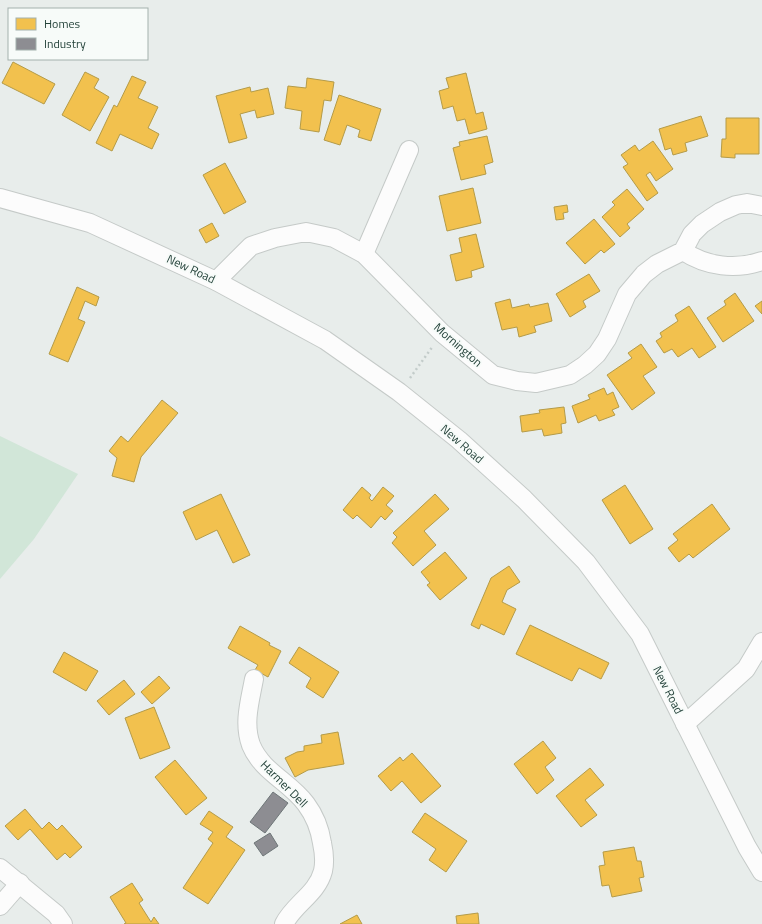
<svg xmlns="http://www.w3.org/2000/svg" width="762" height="924" viewBox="0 0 762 924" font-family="'Titillium Web',sans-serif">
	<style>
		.green { fill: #d1e6d8 }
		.homes { fill: #f2c14e; stroke: #b49b48 }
		.industry { fill: #8d8d92; stroke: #6e7678 }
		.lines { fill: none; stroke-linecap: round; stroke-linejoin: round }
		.minor-casing { stroke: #c5cac8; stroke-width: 20 }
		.path { stroke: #c3ccca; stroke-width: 2.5; stroke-dasharray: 2 3; stroke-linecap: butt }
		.minor { stroke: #fcfcfc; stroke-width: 18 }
		.labels { text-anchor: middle; stroke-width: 4; stroke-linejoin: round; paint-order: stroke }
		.street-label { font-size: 12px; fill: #24423a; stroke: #f7fbf9 }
	</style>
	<rect width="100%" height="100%" fill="#e8edeb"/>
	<polygon class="green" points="0,436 78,474 34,539 0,579"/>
	<g class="homes">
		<polygon points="13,62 55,84 44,104 2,83"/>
		<polygon points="85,72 99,79 94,88 109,97 90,131 62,115"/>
		<polygon points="466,73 476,114 483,112 487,129 469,134 465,119 457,121 453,106 443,109 439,91 449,88 446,78"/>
		<polygon points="132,76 146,82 138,98 158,107 148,128 159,134 152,149 120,134 112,151 96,143 114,105 117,107"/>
		<polygon points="307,78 334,82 331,101 324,100 319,132 300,129 302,111 285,108 288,86 306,88"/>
		<polygon points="250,87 251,92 268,88 274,114 257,118 255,110 240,114 247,138 229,143 216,96"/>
		<polygon points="339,95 381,109 371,141 358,137 360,130 347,125 340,145 324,140"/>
		<polygon points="701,116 708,136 685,143 687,151 673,155 671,148 665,150 659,129"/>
		<polygon points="726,118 759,118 759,154 735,154 735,158 721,157 722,139 726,139"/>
		<polygon points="487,136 493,162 484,165 486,174 461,180 453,148 460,146 459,142"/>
		<polygon points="653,141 673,169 656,181 650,172 646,175 658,193 647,201 623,167 628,164 621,155 635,145 639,151"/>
		<polygon points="225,163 246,202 224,214 203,175"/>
		<polygon points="473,188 481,223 447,231 439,196"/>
		<polygon points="627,189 644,209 627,224 630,228 620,237 602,217 615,205 612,202"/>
		<polygon points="567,205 568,212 563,213 564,219 556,220 554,207"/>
		<polygon points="594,219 615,244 604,253 601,250 585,264 566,243"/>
		<polygon points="212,223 219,236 206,243 199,230"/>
		<polygon points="476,234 484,267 471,271 472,277 456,281 450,255 462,252 459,238"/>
		<polygon points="589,274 600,291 583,301 586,307 570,317 556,294"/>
		<polygon points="77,287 99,297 96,306 85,301 78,319 85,322 68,362 49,354"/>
		<polygon points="735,293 754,321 723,342 707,318 726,305 724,301"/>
		<polygon points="510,299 512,308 529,304 530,307 548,303 552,321 534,326 536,332 519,337 517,327 502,330 495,303"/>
		<polygon points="762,301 762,314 755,306"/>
		<polygon points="689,306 716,347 699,358 692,348 678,357 672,349 664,353 656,341 662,337 660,333 678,321 675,315"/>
		<polygon points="641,344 657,367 643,376 655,393 632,410 607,375 632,358 628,353"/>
		<polygon points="604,388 607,395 613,392 619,407 612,410 615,415 599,421 596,415 578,423 572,406 590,399 588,395"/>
		<polygon points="162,400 178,413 141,457 134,482 112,476 117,458 109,451 121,436 128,442"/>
		<polygon points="564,407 566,423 561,424 562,433 544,436 542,429 522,432 520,416 540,413 539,410"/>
		<polygon points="625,485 653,529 630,544 602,500"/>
		<polygon points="362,487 371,495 369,498 372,501 383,487 394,496 386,505 393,511 385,520 381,516 371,528 357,515 353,519 343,510"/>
		<polygon points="221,494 250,555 233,563 217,530 196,540 183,512"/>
		<polygon points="435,494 449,509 424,531 436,545 413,566 392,543 397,537 393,533"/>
		<polygon points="712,504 730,529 693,558 689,554 679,562 668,548 678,540 673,534"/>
		<polygon points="445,552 467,578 440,600 427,585 430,583 421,572"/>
		<polygon points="509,566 520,582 507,590 502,602 516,609 504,635 481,624 479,629 471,625 491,578"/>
		<polygon points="530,625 609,663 601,679 579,668 572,681 516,654"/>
		<polygon points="240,626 270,643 269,645 281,651 268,677 255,670 258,665 228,648"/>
		<polygon points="299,647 339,672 323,698 306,687 311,678 289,663"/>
		<polygon points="64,652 98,671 86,691 53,672"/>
		<polygon points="159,676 170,688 152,704 141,692"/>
		<polygon points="124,680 135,694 109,715 97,701"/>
		<polygon points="154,707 170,748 140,759 125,718"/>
		<polygon points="338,732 344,764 308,770 295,777 285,758 297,752 304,751 304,746 322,743 321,735"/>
		<polygon points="543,741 556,758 545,767 554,780 537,794 514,764"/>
		<polygon points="412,753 441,786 421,803 402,781 391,791 378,776 400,757 403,761"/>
		<polygon points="175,760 207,798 186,815 155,777"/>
		<polygon points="590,768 604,785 585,800 597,815 581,827 556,796"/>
		<polygon points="25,809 42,829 49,822 57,830 62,825 82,847 70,858 65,853 57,860 30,829 18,840 5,826"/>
		<polygon points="209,811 233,827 226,837 245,850 208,904 183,888 213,843 208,839 213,832 200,824"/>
		<polygon points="425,813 467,841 446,872 429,860 436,849 412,832"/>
		<polygon points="634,847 637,861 641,861 644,877 639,878 642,891 612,897 609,885 602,886 599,866 605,865 603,852"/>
		<polygon points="132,883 143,900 139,903 151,922 154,917 159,924 124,924 126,923 110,897"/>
		<polygon points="478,913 479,924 457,924 456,916"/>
		<polygon points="357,915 362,924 340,924"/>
	</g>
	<g class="industry">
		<polygon points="273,792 288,803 265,833 250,822"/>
		<polygon points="270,833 278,846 263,856 254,843"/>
	</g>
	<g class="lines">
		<g class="minor-casing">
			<g id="minor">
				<polyline points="0,198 90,223 216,281 325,340 399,392 459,440 524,499 586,562 640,634 747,847 762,872"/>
				<path d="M683,251C707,267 736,270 762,261"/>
				<polyline points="364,254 409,150"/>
				<polyline points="216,281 251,246 275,238 306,232 334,238 364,254 442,333 493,375 517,381 536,383 570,375 585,365 597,354 607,339 627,294 644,274 657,264 683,251 692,234 702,224 720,212 736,205 747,203 762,206"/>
				<path d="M254,679C250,701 243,723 251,745C262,772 290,782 306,804C315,816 320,830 322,843C324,852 325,862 323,871C317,894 294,904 284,924"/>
				<polyline points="685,724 746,669 762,642"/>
				<polyline points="0,868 56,914 63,924"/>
				<polyline points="0,906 20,883"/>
			</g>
		</g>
		<polyline class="path" points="410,378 433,346"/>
		<use href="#minor" class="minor"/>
	</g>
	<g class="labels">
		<g class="street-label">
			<text transform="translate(191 269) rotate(25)" y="4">New Road</text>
			<text transform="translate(458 345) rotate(41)" y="4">Mornington</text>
			<text transform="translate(462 444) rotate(41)" y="4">New Road</text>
			<text transform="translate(668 690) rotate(63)" y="4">New Road</text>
			<text transform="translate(284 784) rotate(45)" y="4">Harmer Dell</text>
		</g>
	</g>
	<rect x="8" y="8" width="140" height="52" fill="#f7fbf9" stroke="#a3b1ad"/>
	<rect x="16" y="18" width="20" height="12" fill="#f2c14e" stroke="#a3b1ad"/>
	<text x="44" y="28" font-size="12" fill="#24423a">Homes</text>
	<rect x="16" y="38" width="20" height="12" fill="#8d8d92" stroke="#a3b1ad"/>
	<text x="44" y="48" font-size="12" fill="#24423a">Industry</text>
</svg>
